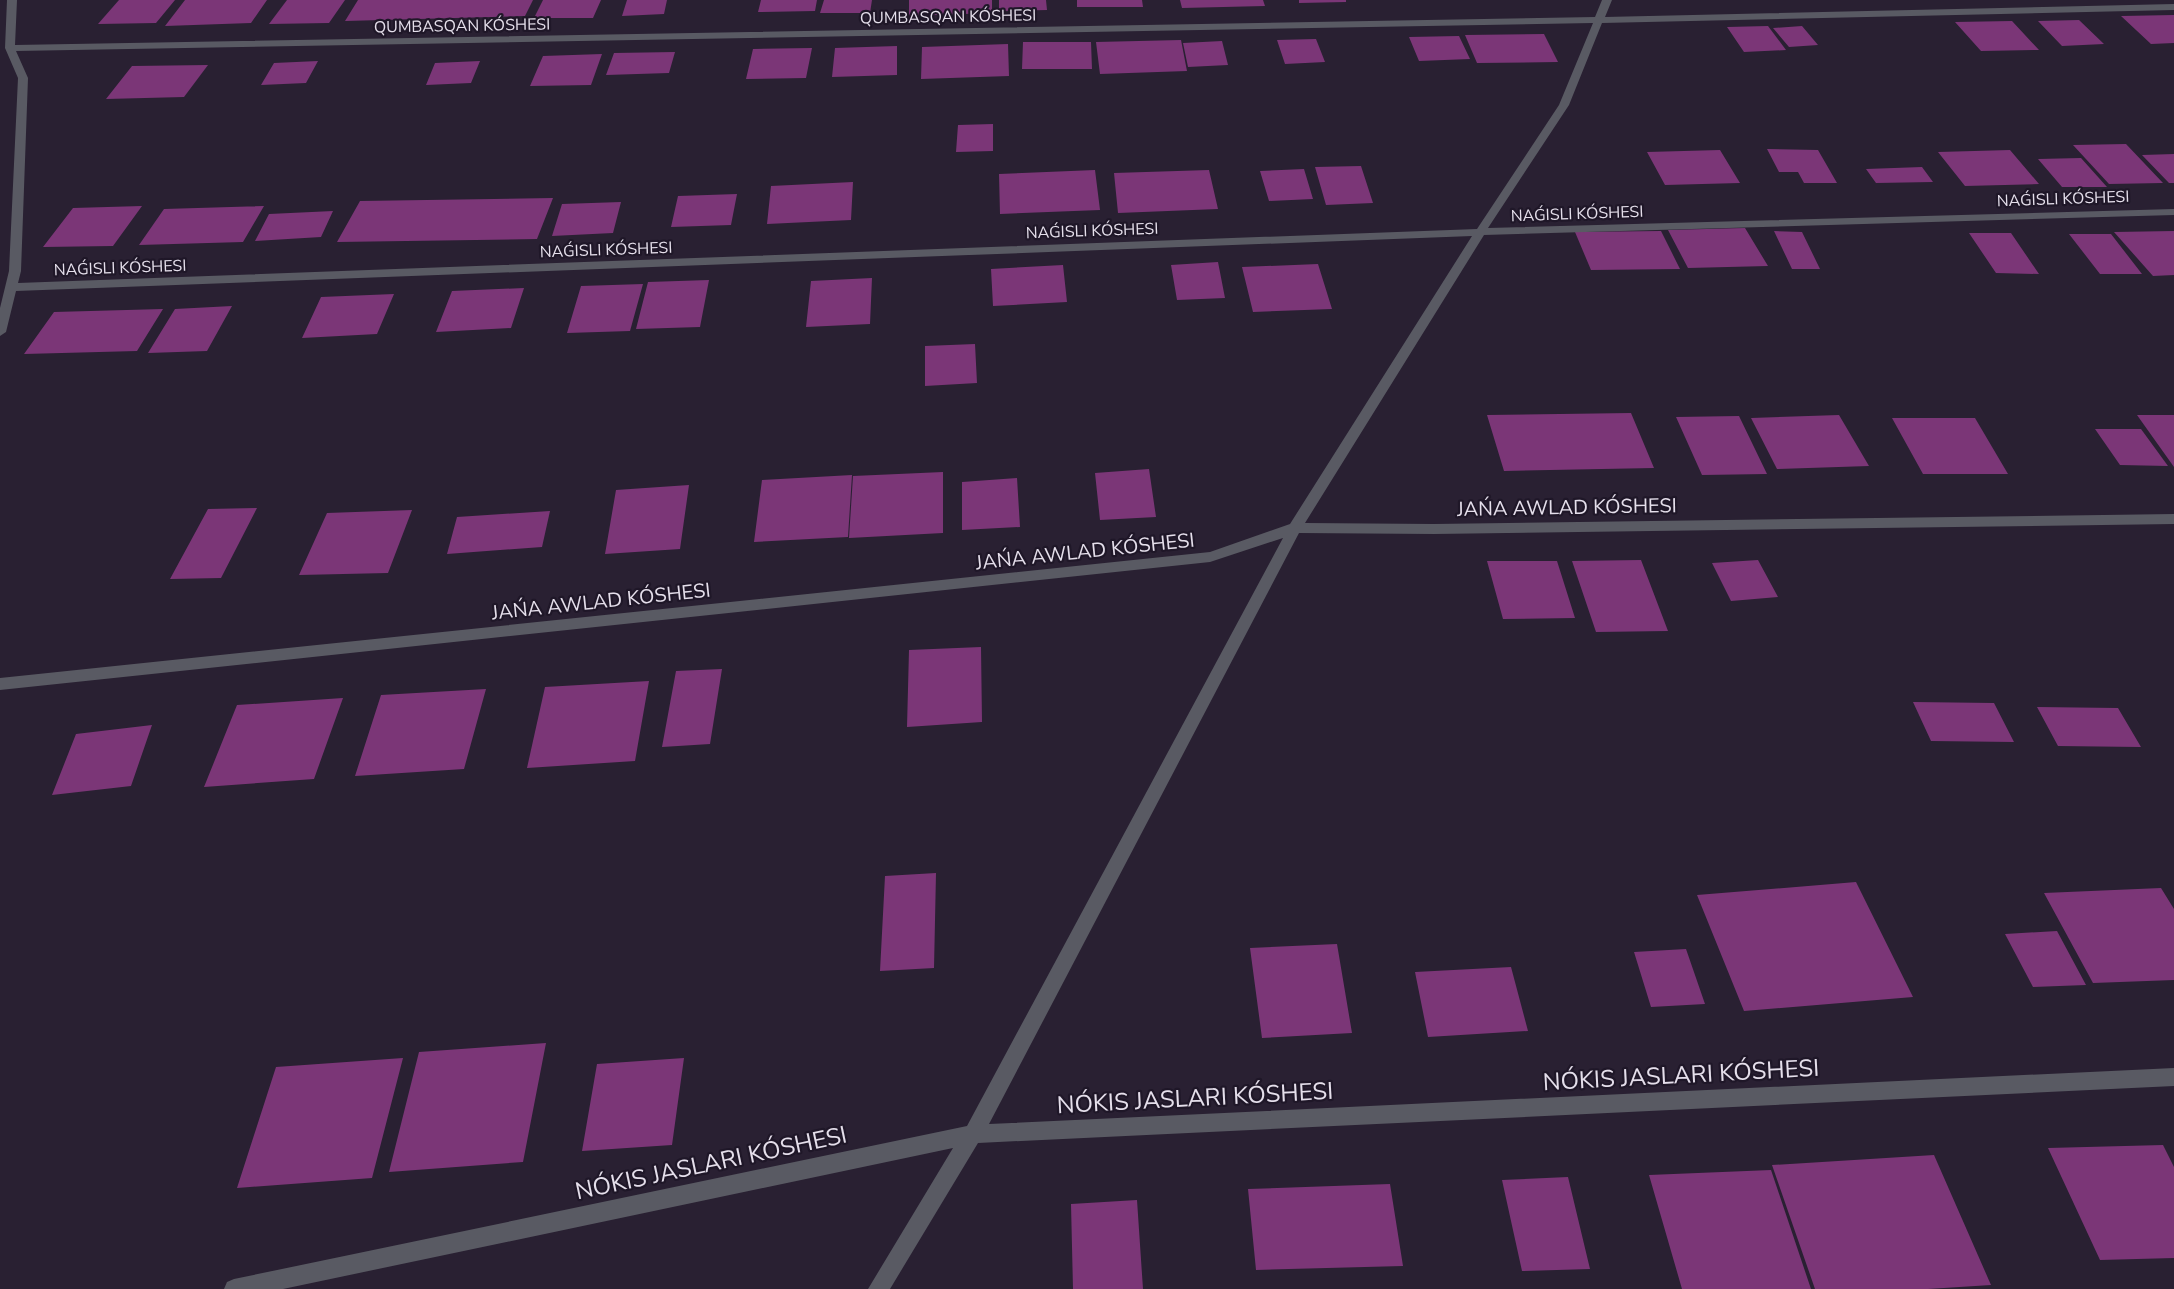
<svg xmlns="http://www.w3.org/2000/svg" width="2174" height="1289" viewBox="0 0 2174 1289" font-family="'Nunito Sans',sans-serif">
<rect width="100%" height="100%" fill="#292032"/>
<path fill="#7b3677" d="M119,0H175L156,23L98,24Z
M185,0H267L251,23L165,26Z
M287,0H345L329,23L269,24Z
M358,0H533L525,16L345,21Z
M543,0H601L593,18H534Z
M627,0H667L664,14L622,16Z
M761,0H817L815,11L758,12Z
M824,0H872L870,13H820Z
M909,0H992V13L909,16Z
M999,0H1046L1047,10L999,11Z
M1077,0H1142L1143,7H1077Z
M1180,0H1263L1265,6L1182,8Z
M1299,0H1346V2L1299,3Z
M2174,15V43L2151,44L2121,16Z
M2079,20L2104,44L2062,46L2038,21Z
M2012,21L2039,50L1981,51L1955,22Z
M1768,26L1786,50L1744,52L1727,27Z
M1802,26L1818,45L1789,47L1773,28Z
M1544,34L1558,62L1477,63L1465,35Z
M1459,36L1470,59L1419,61L1409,37Z
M1316,39L1325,62L1285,64L1277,40Z
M1181,40L1187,71L1100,74L1096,42Z
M1222,41L1228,65L1188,67L1183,43Z
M1023,42H1091L1092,69H1022Z
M1008,44L1009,76L921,79L922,47Z
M897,46V75L832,77L835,48Z
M812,48L806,78L746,79L753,49Z
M675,52L669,73L606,75L614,53Z
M602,54L591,85L530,86L543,56Z
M318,61L306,83L261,85L274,63Z
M480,61L471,83L426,85L435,63Z
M208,65L184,97L106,99L132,66Z
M993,124V151L956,152L958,125Z
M2126,144L2163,183L2109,184L2073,145Z
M1767,149L1818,150L1837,183H1804L1798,172H1779Z
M1720,150L1740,183L1665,185L1647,152Z
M2010,150L2039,184L1965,186L1938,152Z
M2174,154V183H2169L2142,155Z
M2081,158L2107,187H2062L2038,159Z
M1361,166L1373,203L1326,205L1315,167Z
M1922,167L1933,182L1876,183L1866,169Z
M1304,169L1313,199L1269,201L1260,171Z
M1095,170L1100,210L1000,214L999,174Z
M1209,170L1218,209L1118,213L1114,173Z
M853,182L851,220L767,224L771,186Z
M737,194L731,225L671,227L678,196Z
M553,198L537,239L337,242L360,201Z
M621,202L613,233L552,236L562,204Z
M142,206L113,246L43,247L73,208Z
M264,206L243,242L139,245L164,209Z
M333,211L321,237L255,241L269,214Z
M1745,228L1768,266L1688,268L1668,230Z
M1661,231L1680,269L1591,270L1575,232Z
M1774,231L1802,232L1820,269H1792Z
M2174,231V275L2153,276L2114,232Z
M1969,233H2011L2039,274L1996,273Z
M2069,234H2111L2142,274H2100Z
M1218,262L1225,298L1177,300L1171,265Z
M1318,264L1332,309L1253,312L1242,267Z
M1063,265L1067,302L993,306L991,269Z
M872,278L870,324L806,327L811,281Z
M709,280L700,327L636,329L648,282Z
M643,284L630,331L567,333L581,286Z
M524,288L511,328L436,332L452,291Z
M394,294L377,334L302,338L321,297Z
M232,306L207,351L148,353L175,309Z
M163,309L137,351L24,354L54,312Z
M975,344L977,383L925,386V346Z
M1631,413L1654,468L1504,471L1487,415Z
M1839,415L1869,466L1777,469L1751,418Z
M2137,415H2174V467Z
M1739,416L1767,474L1702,475L1676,417Z
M1892,418H1975L2008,474H1923Z
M2095,429H2141L2168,466L2120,465Z
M1149,469L1156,517L1100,520L1095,473Z
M943,472V533L849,538L853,476Z
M852,475L848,537L754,542L762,480Z
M1017,478L1020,527L962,530V482Z
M689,485L680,549L605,554L616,490Z
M257,508L221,578L170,579L208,509Z
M412,510L388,573L299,575L327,513Z
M550,511L542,547L447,554L457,517Z
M1641,560L1668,631L1596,632L1572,561Z
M1758,560L1778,597L1731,601L1712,563Z
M1487,561H1557L1575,618L1503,619Z
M981,647L982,722L907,727L909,650Z
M722,669L710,744L662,747L676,671Z
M649,681L635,761L527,768L545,687Z
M486,689L464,769L355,776L381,695Z
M343,698L314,779L204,787L237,705Z
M1913,702L1994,703L2014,742L1931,741Z
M2037,707L2118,708L2141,747L2058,746Z
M152,725L131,786L52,795L76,734Z
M936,873L934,968L880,971L885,876Z
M1856,882L1913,997L1744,1011L1697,895Z
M2161,888L2174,909V980L2093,983L2044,893Z
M2057,931L2086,985L2033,987L2005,934Z
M1337,944L1352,1033L1262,1038L1250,948Z
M1686,949L1705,1004L1651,1007L1634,952Z
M1511,967L1528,1031L1428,1037L1415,972Z
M546,1043L523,1162L389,1172L419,1052Z
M403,1058L372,1178L237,1188L276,1067Z
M684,1058L672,1145L582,1151L597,1064Z
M2163,1145L2174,1167V1258L2100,1260L2048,1148Z
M1934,1155L1991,1285L1928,1289H1815L1772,1165Z
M1771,1170L1811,1289H1682L1649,1175Z
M1568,1177L1590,1269L1522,1271L1502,1180Z
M1390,1184L1403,1266L1256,1270L1248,1189Z
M1137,1200L1143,1289H1073L1071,1204Z"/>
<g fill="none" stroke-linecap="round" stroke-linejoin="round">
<path fill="#595a63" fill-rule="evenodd" d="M7,0H17L15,45L1595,17L1602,0H1612L1605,17L2174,4V10L1602,23L1569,105L1488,228L2174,209V215L1484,235L1305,523L1434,524L2174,514V524L1434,534L1299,533L989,1124L2174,1068V1086L978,1143L890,1289H868L953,1148L283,1289H224L227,1282L234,1279L967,1126L1283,538L1210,562L0,690V678L1210,552L1290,524L1472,236L16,291L6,332L0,336V308L9,271L18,78L5,48ZM1593,23L1559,105L1477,229L18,283L21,271L28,78L16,51Z"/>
</g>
<g text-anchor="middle" stroke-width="4.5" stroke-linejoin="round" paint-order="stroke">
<g font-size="16" fill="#e5dfeb" stroke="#1f1728">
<text transform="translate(948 16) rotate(-1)" y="6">QUMBASQAN KÓSHESI</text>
<text transform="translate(462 25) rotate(-1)" y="6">QUMBASQAN KÓSHESI</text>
<text transform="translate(2063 198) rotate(-2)" y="6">NAǴISLI KÓSHESI</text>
<text transform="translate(1577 213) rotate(-2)" y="6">NAǴISLI KÓSHESI</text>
<text transform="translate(1092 230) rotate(-2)" y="6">NAǴISLI KÓSHESI</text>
<text transform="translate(606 249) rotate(-2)" y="6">NAǴISLI KÓSHESI</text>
<text transform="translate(120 267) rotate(-2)" y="6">NAǴISLI KÓSHESI</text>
</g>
<g font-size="20" fill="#e5dfeb" stroke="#1f1728">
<text transform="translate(1567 507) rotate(-1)" y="7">JAŃA AWLAD KÓSHESI</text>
<text transform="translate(1085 551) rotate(-6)" y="7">JAŃA AWLAD KÓSHESI</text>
<text transform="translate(601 601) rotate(-6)" y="7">JAŃA AWLAD KÓSHESI</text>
</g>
<g font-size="24" fill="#e5dfeb" stroke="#1f1728">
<text transform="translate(1681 1075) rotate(-3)" y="8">NÓKIS JASLARI KÓSHESI</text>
<text transform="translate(1195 1098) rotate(-3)" y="8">NÓKIS JASLARI KÓSHESI</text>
<text transform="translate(711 1163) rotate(-12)" y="8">NÓKIS JASLARI KÓSHESI</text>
</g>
</g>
</svg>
